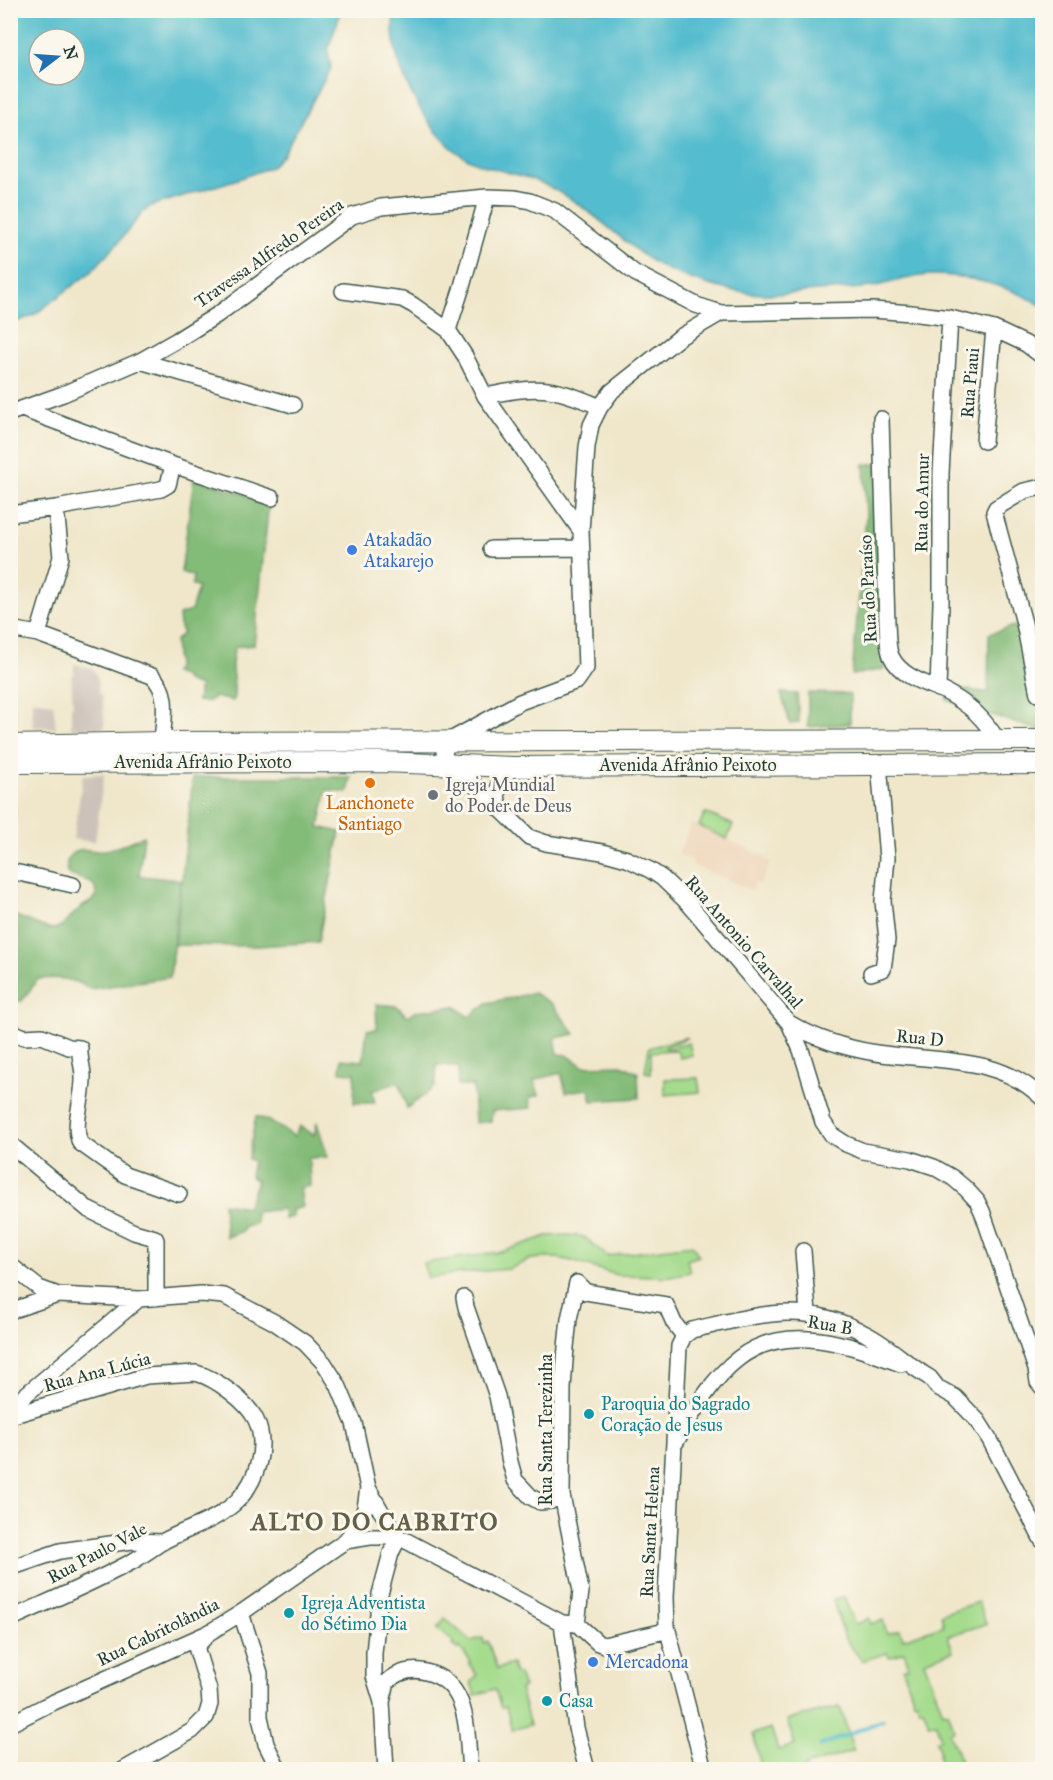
<svg xmlns="http://www.w3.org/2000/svg" width="1053" height="1780" viewBox="0 0 1053 1780" font-family="'IM FELL Great Primer',serif">
<rect width="100%" height="100%" fill="#fbf7ec"/>
<filter id="ink" filterUnits="userSpaceOnUse"><feTurbulence type="fractalNoise" baseFrequency=".0167" numOctaves="2"/><feDisplacementMap in="SourceGraphic" scale="12" xChannelSelector="R" yChannelSelector="G"/><feConvolveMatrix kernelMatrix="1 2 1 2 8 2 1 2 1" color-interpolation-filters="sRGB"/></filter>
<filter id="wash" filterUnits="userSpaceOnUse"><feTurbulence type="fractalNoise" baseFrequency=".008" numOctaves="4" result="noise"/><feDisplacementMap in="SourceGraphic" scale="24" xChannelSelector="R" yChannelSelector="G"/><feGaussianBlur stdDeviation="1.35" result="paint"/><feColorMatrix in="noise" values="0 0 0 0 0 0 0 0 0 0 0 0 0 0 0 0 0 1.4 0 .05"/><feComposite in="paint" operator="in"/></filter>
<g filter="url(#wash)">
<rect width="100%" height="100%" fill="#f0e7cb"/>
<path fill="#efd6bb" d="M692,823L766,857L765,860L771,862L760,885L756,882L752,891L693,865V861L678,854Z"/>
<path fill="#cdc2b9" d="M74,664L93,669L97,676L99,694L102,695L105,728H71V706H73L71,675H74Z
M32,700L53,703L56,728L33,727Z
M104,774L95,842L73,839L83,775Z"/>
<path fill="#a4db8c" stroke="#628c60" stroke-width="1.5" d="M705,813L733,825L727,839L699,826Z
M686,1037L687,1038L665,1047L667,1049L689,1043L692,1055L680,1058L678,1052L672,1050L651,1052V1073L645,1072L649,1048Z
M698,1078L700,1092L665,1095V1079Z
M569,1235L584,1237L607,1256L692,1245L699,1256L687,1260L690,1272L661,1278L660,1276L617,1275L572,1261L558,1258H543L531,1259L509,1269L462,1273L428,1278L423,1263L501,1252L547,1236Z
M844,1597L855,1625L869,1618L871,1624L883,1620L887,1634L900,1630L903,1639L944,1625L941,1614L978,1602L986,1624L948,1636L953,1651L924,1661L943,1712L948,1711L954,1730L949,1733L964,1769H942L938,1754L940,1753L936,1741L941,1739L936,1723L929,1724L923,1708L919,1709L917,1700L914,1701L903,1669L909,1666L904,1652L889,1657L887,1653L862,1661L845,1639L833,1600Z
M445,1618L470,1641L483,1638L484,1643L488,1641L497,1669L512,1664L515,1674H519L524,1688L520,1689L530,1725L512,1730L506,1707L501,1708L495,1689L475,1695L471,1683L477,1675L469,1664L471,1662L460,1648L457,1649L452,1645L454,1642L437,1629Z
M840,1707L854,1751L805,1766L806,1769H762L753,1734L771,1728L778,1750L795,1745L787,1720Z"/>
<path fill="#83bb78" stroke="#517c56" stroke-width="1.5" d="M864,464H877L884,669L852,675L866,517Z
M194,478L269,502L254,645L235,647C233,653 232,660 232,667C232,678 237,689 233,701L215,697L206,702L197,701L200,686L186,681L185,677L174,673L177,665L175,641L183,633L180,628L179,615L191,611L198,588L192,585L193,576L181,572Z
M1021,624L1041,693L1040,731L946,700L953,689L988,692L989,634Z
M781,693L797,694L799,722L790,724Z
M808,693L850,694V724L808,727Z
M193,777H351L348,793L327,790L319,827L340,832L318,942L257,946L175,945Z
M144,836L139,876L180,880L170,977L90,989C72,978 58,977 38,979L22,1001H11V914L49,929C63,930 70,916 80,908C86,904 91,903 96,897C96,874 80,883 67,873C66,865 67,856 74,852C83,847 90,851 98,851C114,850 129,842 144,836Z
M534,993L552,1004L575,1034L555,1038L558,1054L567,1055L583,1066L622,1065L638,1073L639,1098L592,1101L589,1089L566,1092L561,1073L534,1080L539,1095L529,1098L531,1108L492,1111L491,1121L475,1123L473,1086H458L459,1066L437,1065L435,1087L407,1108L399,1082L372,1091L375,1103H354L355,1073L340,1072L341,1059L363,1061L367,1030L377,1029L376,1004L397,1006L407,1016L415,1011L455,1006L469,1017L487,1003Z
M256,1116L269,1121L294,1136L300,1126L314,1135L317,1123L328,1157L309,1158L310,1186L300,1188L303,1207L292,1210L293,1217L284,1219L283,1209L255,1212L256,1223L243,1228V1231L226,1237L223,1203L247,1207L257,1181L250,1176L253,1161L248,1159Z"/>
<path fill="#52bcce" stroke="#387c81" stroke-width="1.5" fill-rule="evenodd" d="M11,10H341V11L328,50L331,68L283,154L271,167L235,180L151,206L142,213L118,243L91,272L34,315L11,324ZM39,39H75V75H39Z
M395,11H1042V306C1013,287 965,274 930,275C912,276 894,282 876,286C862,289 846,289 831,290C801,292 770,297 741,292C714,288 669,274 647,258C621,240 599,217 572,200C559,192 546,184 531,179C509,172 483,168 463,156C426,134 383,54 395,11Z"/>
<g fill="none" stroke-linecap="round" stroke-linejoin="round">
<path stroke="#52bcce" stroke-width="4" d="M820,1746L883,1720"/>
</g>
</g>
<g filter="url(#ink)">
<g fill="none" stroke-linecap="round" stroke-linejoin="round">
<defs>
<path id="minor" d="M343,291L402,299L413,305L448,330L465,356L485,396L581,531
M448,330L461,290L487,197
M1042,356L1026,344L994,329L950,318L911,313L873,310L721,313L680,337L612,391L600,407L591,425L587,447L581,531L586,668L577,681L520,702L447,742L444,754L448,764L481,790L529,837L546,843L602,852L627,859L650,870L662,878L688,903L789,1023L801,1050L823,1122L832,1135L846,1144L863,1151L910,1159L934,1167L953,1178L966,1189L977,1201L982,1211L1036,1369L1038,1382L1042,1387
M140,361L293,405
M485,396C537,386 551,385 600,407
M22,409L173,465L272,498
M10,413L63,394L140,361L177,340L217,315L352,216L381,207L487,197L515,198L530,201L555,211L635,273L696,305L721,313
M881,419L887,624C888,634 887,647 891,656C899,674 920,682 937,688C947,692 960,700 969,707C981,716 989,727 997,739
M984,441L994,329
M10,514L56,508L161,489L168,485L173,465
M491,549L581,548
M10,629L38,634L152,676C171,693 163,720 162,742
M38,634L61,557L56,508
M938,689L941,604V473L950,318
M1038,694L1024,623L994,512L996,508L1024,491L1042,487
M499,806C494,788 500,779 513,767
M10,871L73,885
M871,973L883,969L887,940L883,901L887,858L879,764
M789,1023C816,1039 845,1048 876,1053C933,1062 998,1054 1042,1098
M10,1034H17L24,1037L42,1036L69,1047L80,1048C79,1058 83,1067 83,1076C84,1098 72,1123 80,1143L125,1175L179,1194
M10,1144L89,1210L134,1232L155,1238L156,1240V1298
M803,1251L808,1313
M10,1265L39,1288L58,1295L139,1299
M464,1298L466,1307L497,1396L510,1462L515,1480L531,1497L540,1502L551,1501L562,1495
M10,1311L58,1295
M10,1408L139,1299L201,1294L224,1296L274,1322L305,1343L324,1363L338,1385L354,1423L368,1488L365,1508L361,1518L351,1534L345,1541L241,1613L210,1632L45,1706L10,1724
M10,1416L146,1376L196,1373C215,1378 247,1401 256,1420C268,1446 257,1480 238,1500C216,1522 187,1528 162,1542C153,1548 144,1554 135,1560C95,1582 52,1600 10,1619
M676,1442C692,1414 712,1378 739,1358C787,1321 851,1345 901,1364
M368,1488L381,1511L399,1537L391,1553L380,1594L374,1653V1676L382,1702L386,1770
M345,1541L370,1537H399L562,1623L577,1624
M10,1568L60,1551L132,1541L163,1542
M241,1613L260,1673V1717L266,1744L279,1770
M562,1623L576,1728L587,1770
M577,1624L581,1591L562,1495L563,1388L566,1347L569,1319L577,1283L586,1292L666,1305L674,1323L684,1336
M577,1624L598,1643L604,1645L661,1632L667,1627
M382,1702L387,1682C398,1672 412,1668 426,1672C471,1683 466,1733 470,1770
M123,1770L192,1731L206,1717L210,1704L209,1690L196,1647L208,1634
M704,1770L667,1627L666,1597L679,1346L684,1336L692,1330C758,1315 803,1299 866,1334C889,1346 908,1365 930,1378L937,1387L955,1397L978,1421L990,1440L1042,1540"/>
<path id="major" d="M10,745L162,742L1042,740
M10,763L381,762L513,767L1042,764"/>
</defs>
<use href="#minor" stroke="#3e564b" stroke-width="18"/>
<use href="#major" stroke="#3e564b" stroke-width="22"/>
<use href="#minor" stroke="#fff" stroke-width="15"/>
<use href="#major" stroke="#fff" stroke-width="20"/>
</g>
</g>
<g fill="#3f7fe0" stroke="#fbf7ec" stroke-width="2">
<circle cx="352" cy="550" r="6"/>
<circle cx="593" cy="1662" r="6"/>
</g>
<circle fill="#e8710a" stroke="#fbf7ec" stroke-width="2" cx="370" cy="783" r="6"/>
<circle fill="#6b7280" stroke="#fbf7ec" stroke-width="2" cx="433" cy="795" r="6"/>
<g fill="#0f9aa8" stroke="#fbf7ec" stroke-width="2">
<circle cx="589" cy="1414" r="6"/>
<circle cx="289" cy="1613" r="6"/>
<circle cx="547" cy="1701" r="6"/>
</g>
<g text-anchor="middle" stroke-width="6" stroke-linejoin="round" paint-order="stroke">
<g font-size="18" fill="#1f3d34" stroke="#fbf7ec">
<text transform="translate(269 253) rotate(-35)" y="6">Travessa Alfredo Pereira</text>
<text transform="translate(970 383) rotate(-85)" y="6">Rua Piaui</text>
<text transform="translate(922 503) rotate(-89)" y="6">Rua do Amur</text>
<text transform="translate(868 589) rotate(-93)" y="6">Rua do Paraíso</text>
<text x="203" y="768">Avenida Afrânio Peixoto</text>
<text x="688" y="771">Avenida Afrânio Peixoto</text>
<text transform="translate(744 942) rotate(49)" y="6">Rua Antonio Carvalhal</text>
<text transform="translate(920 1038) rotate(6)" y="6">Rua D</text>
<text transform="translate(830 1325) rotate(10)" y="6">Rua B</text>
<text transform="translate(97 1372) rotate(-15)" y="6">Rua Ana Lúcia</text>
<text transform="translate(546 1430) rotate(-90)" y="6">Rua Santa Terezinha</text>
<text transform="translate(650 1532) rotate(-87)" y="6">Rua Santa Helena</text>
<text transform="translate(97 1553) rotate(-28)" y="6">Rua Paulo Vale</text>
<text transform="translate(158 1632) rotate(-26)" y="6">Rua Cabritolândia</text>
</g>
<g font-size="18" fill="#366cbe" stroke="#fbf7ec" text-anchor="start">
<text x="364" y="546">Atakadão<tspan x="364" dy="21">Atakarejo</tspan></text>
<text x="605" y="1668">Mercadona</text>
</g>
<g font-size="18" fill="#5b616d" stroke="#fbf7ec" text-anchor="start">
<text x="445" y="791">Igreja Mundial<tspan x="445" dy="21">do Poder de Deus</tspan></text>
</g>
<g font-size="18" fill="#c56008" stroke="#fbf7ec">
<text x="370" y="809">Lanchonete<tspan x="370" dy="21">Santiago</tspan></text>
</g>
<g font-size="18" fill="#0d838f" stroke="#fbf7ec" text-anchor="start">
<text x="601" y="1410">Paroquia do Sagrado<tspan x="601" dy="21">Coração de Jesus</tspan></text>
<text x="301" y="1609">Igreja Adventista<tspan x="301" dy="21">do Sétimo Dia</tspan></text>
<text x="559" y="1707">Casa</text>
</g>
<g font-size="24" font-weight="bold" letter-spacing="1.5" fill="#626048" stroke="#fbf7ec">
<text x="375" y="1530">ALTO DO CABRITO</text>
</g>
</g>
<rect width="1053" height="1780" fill="none" stroke="#fbf7ec" stroke-width="36"/>
<g transform="translate(57 57) rotate(73)"><circle r="28" fill="#fbf7ec" stroke="#a3ada2" stroke-width="1.5"/>
<path d="M0-4.5L10 22L0 15L-10 22Z" fill="#1f6fb2"/>
<text y="-9" font-size="16" font-weight="bold" text-anchor="middle" fill="#1f3d34">N</text>
</g>
</svg>
